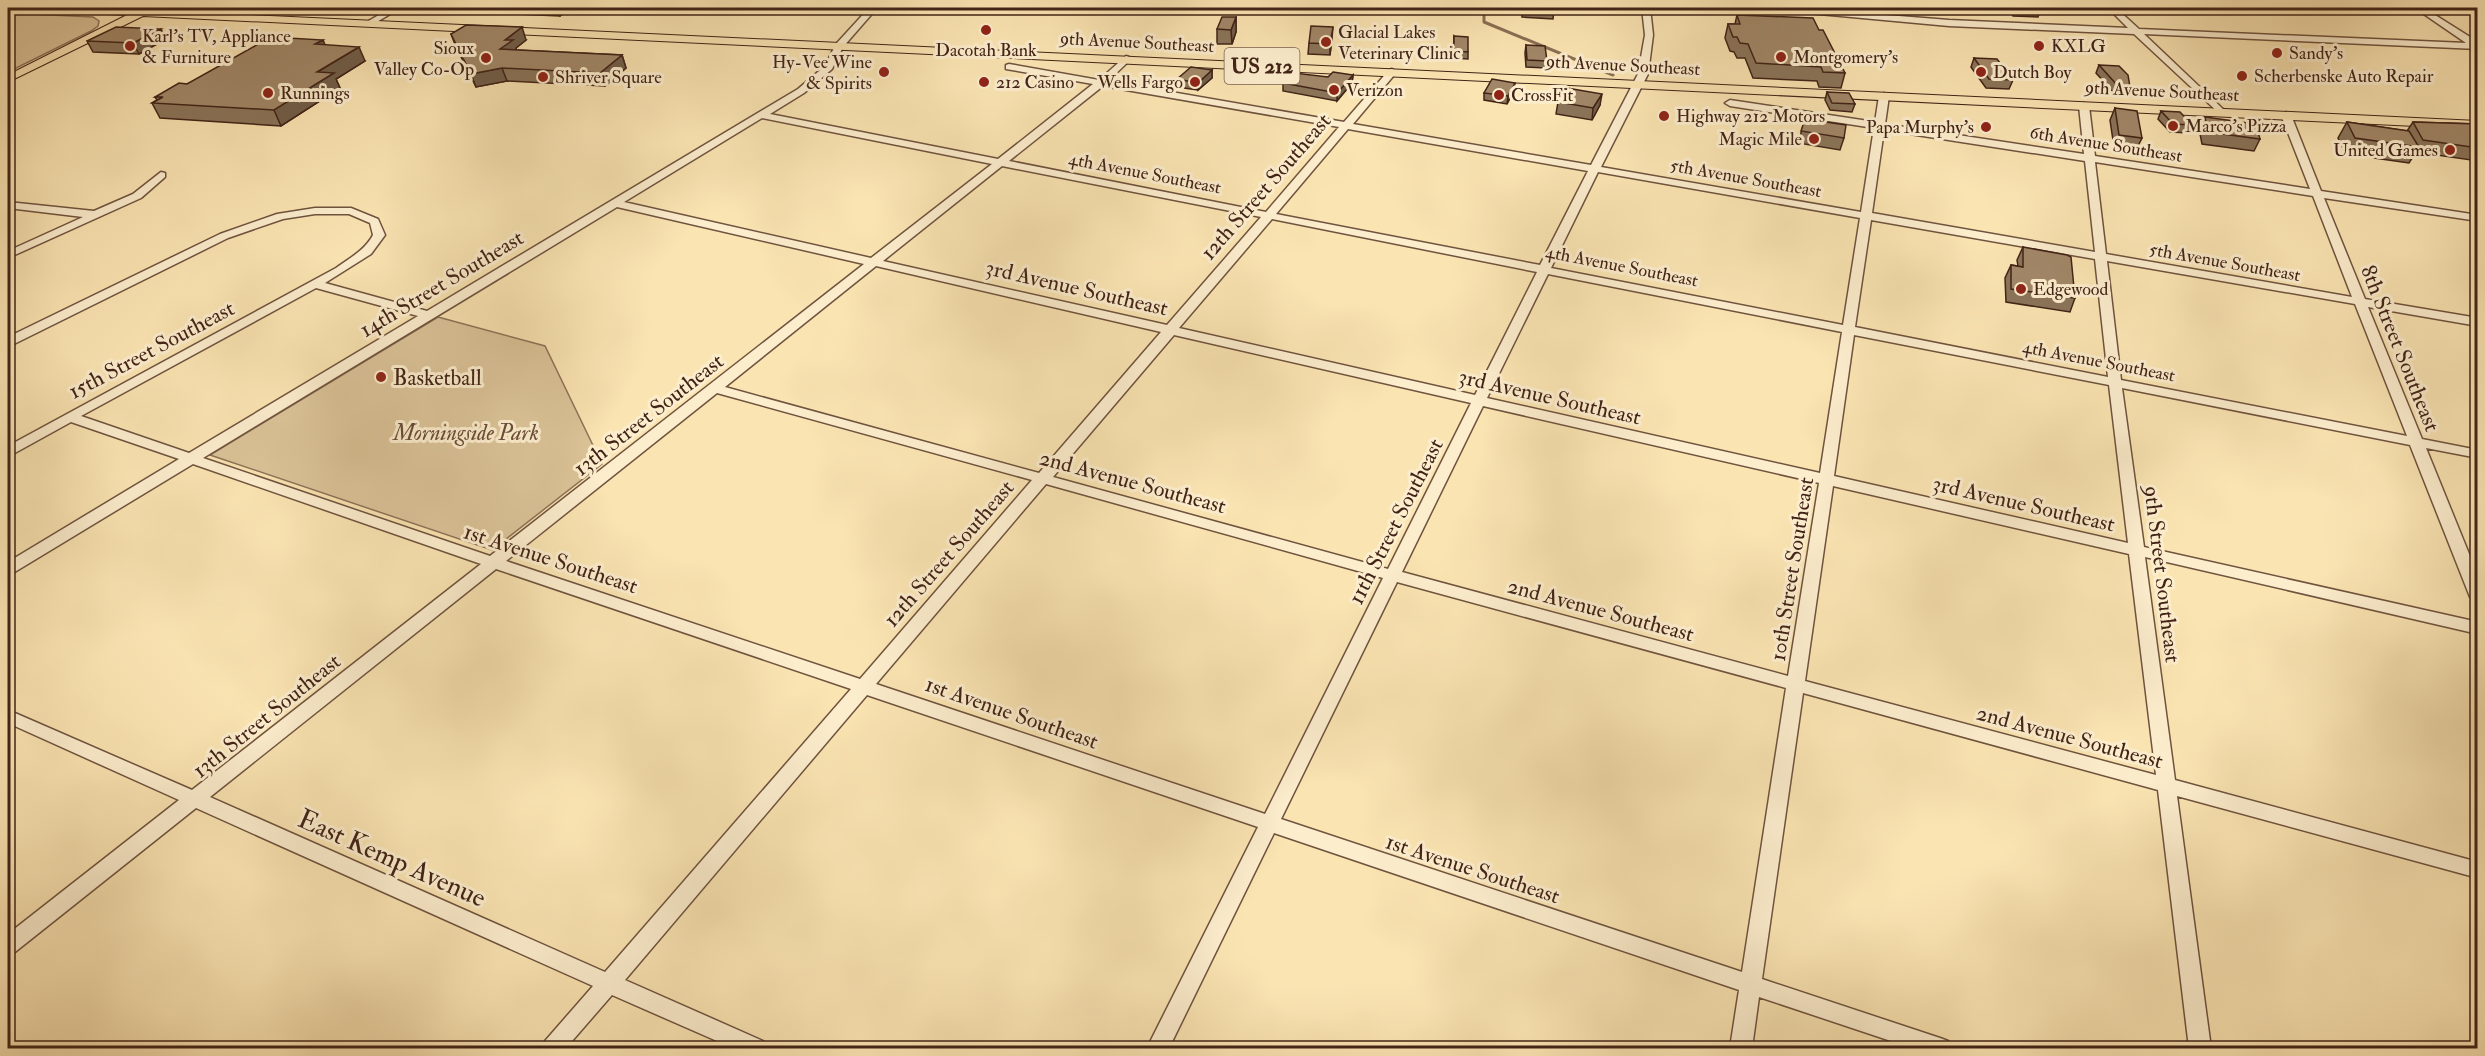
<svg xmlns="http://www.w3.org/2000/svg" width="2485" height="1056" viewBox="0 0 2485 1056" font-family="'IM FELL Double Pica',serif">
<rect width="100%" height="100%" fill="#fae4b2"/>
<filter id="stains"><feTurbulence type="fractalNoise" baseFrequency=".00333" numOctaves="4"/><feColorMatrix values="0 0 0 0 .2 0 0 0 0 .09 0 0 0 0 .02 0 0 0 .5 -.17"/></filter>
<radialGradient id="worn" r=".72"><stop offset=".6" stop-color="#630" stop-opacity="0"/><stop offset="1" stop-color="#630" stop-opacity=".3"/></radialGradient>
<path fill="#dbc398" stroke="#8e7358" stroke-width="1.5" d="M8,13L93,17L99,21L98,26L91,31L8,72Z
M438,317L545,346L602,464L492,550L210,455Z"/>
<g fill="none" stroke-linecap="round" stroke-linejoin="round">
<path stroke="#8a6f54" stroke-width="3" d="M1484,8V22L1613,75"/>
<defs>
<path id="minor" d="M146,8H156L146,14H140V10Z
M391,8H400L372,25L365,23Z
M869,8H877L843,47L832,69L804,93L770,114L998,159L1093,84L1006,69V65L1009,64L1099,80L1126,56L1129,57V61L1108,81L1344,122L1389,70L1392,69L1397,72L1395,74L1353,124L1591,165L1638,74L1645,35L1642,8H1650L1653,35L1648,74L1601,167L1861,212L1874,128L1730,106L1725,103L1730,100L1875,122L1879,96L1884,93L1889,96L1885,124L2084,154L2079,106L2084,103L2089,106L2095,156L2310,189L2281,115L2286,112L2291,115L2321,191L2478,215V221L2324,198L2365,299L2478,318V326L2368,307L2422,439L2478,450V458L2426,448L2478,576V602L2470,597L2410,445L2122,388L2144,547L2478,622V634L2145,557L2175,780L2478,862V878L2177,796L2211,1048H2189L2158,790L1803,693L1762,979L1940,1038L1948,1041L1951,1048H1912L1759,997L1752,1048H1730L1739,990L1274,833L1169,1048H1147L1258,827L867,695L625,980L763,1041L766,1048H733L612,995L566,1048H542L545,1041L593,986L196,808L15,952L8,955V934L179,800L8,723V710L192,790L481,564L193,464L13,573L8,574V562L179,459L71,422L13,454L8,455V446L336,268C350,258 365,250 373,235L370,223L349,214H315L283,219L228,238L12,345L8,346V337L220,234L277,214L315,208H351L378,219L385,235L371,254L325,283L427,311L798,89L825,66L836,44ZM1103,86L1339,127L1266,212L1009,161ZM762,118L992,164L871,258L624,202ZM1348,129L1588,171L1540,265L1276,214ZM1884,130L2085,161L2095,252L1872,213ZM2095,162L2313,196L2352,297L2106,254ZM1002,166L1261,217L1167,325L883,261ZM1598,172L1860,218L1843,325L1551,268ZM617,207L864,264L490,556L203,458ZM1272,219L1537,272L1475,395L1179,328ZM1871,220L2095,259L2108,377L1855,327ZM2107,261L2355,304L2407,436L2121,380ZM876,266L1161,332L1039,473L725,387ZM1548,274L1842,332L1820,473L1487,398ZM316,288L418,316L189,453L81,416ZM1174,335L1471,403L1388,569L1053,477ZM1854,335L2109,385L2128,543L1834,476ZM717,393L1032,480L860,679L506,561ZM1483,406L1819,483L1788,676L1402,572ZM1046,484L1383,578L1265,814L876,684ZM1833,486L2129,554L2156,775L1805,681ZM496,569L851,689L605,972L210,797ZM1397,582L1786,688L1742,972L1281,819Z
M1771,8H1798L1949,20L2128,28L2108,8H2116L2139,29L2466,43L2415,8H2424L2478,42V49L2144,34L2224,110L2226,112L2221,115L2134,34L1949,26L1775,10Z
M161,172L165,173V177L141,198L8,258V251L83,217L8,208V202L94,211L133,194Z"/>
<path id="major" d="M42,8H104L2478,121V129L143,16L8,82V75L127,15L47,11Z"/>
</defs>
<use href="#minor" stroke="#6f533e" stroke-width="3"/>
<use href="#major" stroke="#412317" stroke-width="2"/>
<use href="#minor" fill="#fcedcd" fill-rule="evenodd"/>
<use href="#major" fill="#fae4b2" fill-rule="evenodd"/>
</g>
<path fill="#8a7459" stroke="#412317" stroke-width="1.5" d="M514,8H571L560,16L516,14Z
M1521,8H1554L1553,19L1522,17Z
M2006,8H2041L2038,17L2013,16Z
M1737,15L1845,73L1841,88L1819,87L1817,81L1753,78L1745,58H1737L1734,52L1730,51L1725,38L1728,24H1735Z
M1236,17V32L1232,44H1217V29Z
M451,34L526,40L516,48V50L622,55L626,68L605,86L507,81L476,87L456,47Z
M1454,36L1468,52V59L1453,58Z
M1332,38L1330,55L1308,54L1309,43Z
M166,39L139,54L93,52L87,41Z
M325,45L365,61L336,79L340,88L281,126L160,118L152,103L157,100L155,97L187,84Z
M1526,45L1547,61L1546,68L1526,67L1525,53Z
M1974,58L2013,80L2009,89L1986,88L1971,67Z
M2099,65L2130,87L2127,95L2115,94L2096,73Z
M1212,70V78L1198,90L1177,87V79Z
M1353,75L1352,83L1337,101L1283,91V83L1328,77Z
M1514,90L1507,104L1484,100V93Z
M1827,92L1855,104L1852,112L1830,110L1825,100Z
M1558,102L1600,105L1592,120L1556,114Z
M2115,108L2142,138L2136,150L2114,147L2110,120Z
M2161,111L2192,125L2189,133L2170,132L2158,119Z
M2205,117L2260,139L2254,151L2202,144L2199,129Z
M1805,119L1844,138L1840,150L1798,143Z
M2347,122L2407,131L2413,122L2478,124V161L2416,152L2409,163L2346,154L2338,138Z
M2023,247L2075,298L2070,312L2006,302L2005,278L2011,265L2018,266L2017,260Z"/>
<path fill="#715e49" stroke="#412317" stroke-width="1.5" d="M557,8H571L560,16Z
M1236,17V32L1232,44L1231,30Z
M522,27L526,40L516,48L517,53L500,49L505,40Z
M1333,27L1332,38L1330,55V44Z
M161,29L166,39L139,54L133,43Z
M323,40L329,54L315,44Z
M359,47L365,61L336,79L340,88L281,126L274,110L317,72Z
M622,55L626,68L605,86L600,73Z
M502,68L507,81L476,87L471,74Z
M1212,70V78L1198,90V83Z
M1353,75L1352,83L1337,101V93Z
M1515,83L1514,90L1507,104L1508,96Z
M1602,94L1600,105L1592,120L1593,108Z"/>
<path fill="#a18768" stroke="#412317" stroke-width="1.5" d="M1737,15L1813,18L1819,30H1823L1845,73L1823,72L1821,67L1756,63L1748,44L1740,43L1737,37H1733L1728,24H1740Z
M1222,17H1236L1231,30L1217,29Z
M466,25L522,27L505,40H513L500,49L622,55L600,73L502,68L471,74L451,34Z
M1311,26L1333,27L1330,44L1309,43Z
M116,27L161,29L133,43L87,41Z
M1454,36L1468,37V52L1454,51Z
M271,37L323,40L315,44L359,47L317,72L334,73L274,110L152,103L163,97H155L179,83L187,84Z
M1526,45L1545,46L1547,61L1527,60Z
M1974,58L1997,59L2013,80L1989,79Z
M2099,65L2119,66L2128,75L2130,87L2118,86Z
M1191,67L1212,70L1198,83L1177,79Z
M1333,72L1353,75L1337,93L1283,83L1294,73L1328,77Z
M1492,79L1515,83L1508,96L1484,93Z
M1567,88L1602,94L1593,108L1558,102Z
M1827,92L1849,93L1855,104L1832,103Z
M2115,108L2137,111L2142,138L2119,135Z
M2161,111L2180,112L2192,125L2173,124Z
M2205,117L2256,124L2260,139L2208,132Z
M1805,119L1846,125L1844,138L1801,131Z
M2347,122L2409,131L2419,147L2355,138Z
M2413,122L2478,124V148L2423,140Z
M2023,247L2067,255L2071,257L2075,298L2011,289V265L2023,267Z"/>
<g fill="#8f2418" stroke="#fcedcd" stroke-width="2">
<circle cx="986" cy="30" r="6"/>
<circle cx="1326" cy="42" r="6"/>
<circle cx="130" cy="46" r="6"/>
<circle cx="2039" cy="46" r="6"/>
<circle cx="2277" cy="53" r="6"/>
<circle cx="1781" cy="57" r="6"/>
<circle cx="486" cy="58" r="6"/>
<circle cx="884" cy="72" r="6"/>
<circle cx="1981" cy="72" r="6"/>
<circle cx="2242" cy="76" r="6"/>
<circle cx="543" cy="77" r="6"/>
<circle cx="984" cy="82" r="6"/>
<circle cx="1195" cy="82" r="6"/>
<circle cx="1334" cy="90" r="6"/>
<circle cx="268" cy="93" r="6"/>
<circle cx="1499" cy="95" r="6"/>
<circle cx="1664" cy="116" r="6"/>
<circle cx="2173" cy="126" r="6"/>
<circle cx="1986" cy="127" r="6"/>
<circle cx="1814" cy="139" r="6"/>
<circle cx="2450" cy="150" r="6"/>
<circle cx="2021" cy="289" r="6"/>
<circle cx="381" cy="377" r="6"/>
</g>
<g text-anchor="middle" stroke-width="6" stroke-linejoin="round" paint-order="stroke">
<g font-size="18" fill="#412317" stroke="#fcedcd" text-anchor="start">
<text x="1338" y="38">Glacial Lakes<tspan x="1338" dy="21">Veterinary Clinic</tspan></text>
<text x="142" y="42">Karl's TV, Appliance<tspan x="142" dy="21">&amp; Furniture</tspan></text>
<text x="2051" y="52">KXLG</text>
<text x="474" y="54" text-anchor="end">Sioux<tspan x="474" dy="21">Valley Co-Op</tspan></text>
<text x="986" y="56" text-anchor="middle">Dacotah Bank</text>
<text x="2289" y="59">Sandy's</text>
<text x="1793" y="63">Montgomery's</text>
<text x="872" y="68" text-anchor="end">Hy-Vee Wine<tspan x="872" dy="21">&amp; Spirits</tspan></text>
<text x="1993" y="78">Dutch Boy</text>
<text x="2254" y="82">Scherbenske Auto Repair</text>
<text x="555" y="83">Shriver Square</text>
<text x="996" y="88">212 Casino</text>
<text x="1183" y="88" text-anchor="end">Wells Fargo</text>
<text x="1346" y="96">Verizon</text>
<text x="280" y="99">Runnings</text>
<text x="1511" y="101">CrossFit</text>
<text x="1676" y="122">Highway 212 Motors</text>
<text x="2185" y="132">Marco's Pizza</text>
<text x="1974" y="133" text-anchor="end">Papa Murphy's</text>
<text x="1802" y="145" text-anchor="end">Magic Mile</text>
<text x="2438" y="156" text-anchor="end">United Games</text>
<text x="2033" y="295">Edgewood</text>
</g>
<g font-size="18" fill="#412317" stroke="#fcedcd">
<text transform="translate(1137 42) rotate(3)" y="6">9th Avenue Southeast</text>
<text transform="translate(1623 65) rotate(3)" y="6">9th Avenue Southeast</text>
<text transform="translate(2162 91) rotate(3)" y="6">9th Avenue Southeast</text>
<text transform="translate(2106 144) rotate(9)" y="6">6th Avenue Southeast</text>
<text transform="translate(1145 173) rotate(11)" y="6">4th Avenue Southeast</text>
<text transform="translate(1746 178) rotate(10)" y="6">5th Avenue Southeast</text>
<text transform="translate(2225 262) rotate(10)" y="6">5th Avenue Southeast</text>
<text transform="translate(1622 266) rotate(11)" y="6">4th Avenue Southeast</text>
<text transform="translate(2099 361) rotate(11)" y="6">4th Avenue Southeast</text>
</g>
<rect fill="#fcedcd" stroke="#79604e" stroke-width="1.5" x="1224.5" y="48" width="75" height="36" rx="4.5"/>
<g font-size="21" font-weight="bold" fill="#412317">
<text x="1262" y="73">US 212</text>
</g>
<g font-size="22" fill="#412317" stroke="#fcedcd">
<text transform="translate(1265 186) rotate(-49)" y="8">12th Street Southeast</text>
<text transform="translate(441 283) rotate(-31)" y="8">14th Street Southeast</text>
<text transform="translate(1077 287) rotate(13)" y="8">3rd Avenue Southeast</text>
<text transform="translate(2401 348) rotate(68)" y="8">8th Street Southeast</text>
<text transform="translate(151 349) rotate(-28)" y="8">15th Street Southeast</text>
<text transform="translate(1550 396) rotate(13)" y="8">3rd Avenue Southeast</text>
<text transform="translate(648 414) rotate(-38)" y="8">13th Street Southeast</text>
<text transform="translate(1133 481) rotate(15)" y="8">2nd Avenue Southeast</text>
<text transform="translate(2024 503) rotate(13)" y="8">3rd Avenue Southeast</text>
<text transform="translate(1395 521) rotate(-63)" y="8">11th Street Southeast</text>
<text transform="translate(948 553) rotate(-49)" y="8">12th Street Southeast</text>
<text transform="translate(551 558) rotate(18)" y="8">1st Avenue Southeast</text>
<text transform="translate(1791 569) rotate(-81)" y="8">10th Street Southeast</text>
<text transform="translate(2163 574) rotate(83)" y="8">9th Street Southeast</text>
<text transform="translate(1601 609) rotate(15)" y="8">2nd Avenue Southeast</text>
<text transform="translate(1012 712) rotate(19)" y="8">1st Avenue Southeast</text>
<text transform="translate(266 715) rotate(-39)" y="8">13th Street Southeast</text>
<text transform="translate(2070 736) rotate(15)" y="8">2nd Avenue Southeast</text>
<text transform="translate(1473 868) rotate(18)" y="8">1st Avenue Southeast</text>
</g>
<g font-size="22" fill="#412317" stroke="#fcedcd" text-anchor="start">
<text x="393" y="385">Basketball</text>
</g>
<g font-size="22" font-style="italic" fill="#684b37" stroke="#fcedcd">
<text x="466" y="440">Morningside Park</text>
</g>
<g font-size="27" fill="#412317" stroke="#fcedcd">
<text transform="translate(392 858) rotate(24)" y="9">East Kemp Avenue</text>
</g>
</g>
<rect width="2485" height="1056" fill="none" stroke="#fae4b2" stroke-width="30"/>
<rect x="9" y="9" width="2467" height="1038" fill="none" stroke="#412317" stroke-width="3"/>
<rect x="15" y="15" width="2455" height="1026" fill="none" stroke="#412317" stroke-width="1.5"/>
<rect width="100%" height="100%" filter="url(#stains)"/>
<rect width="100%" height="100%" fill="url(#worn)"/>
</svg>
